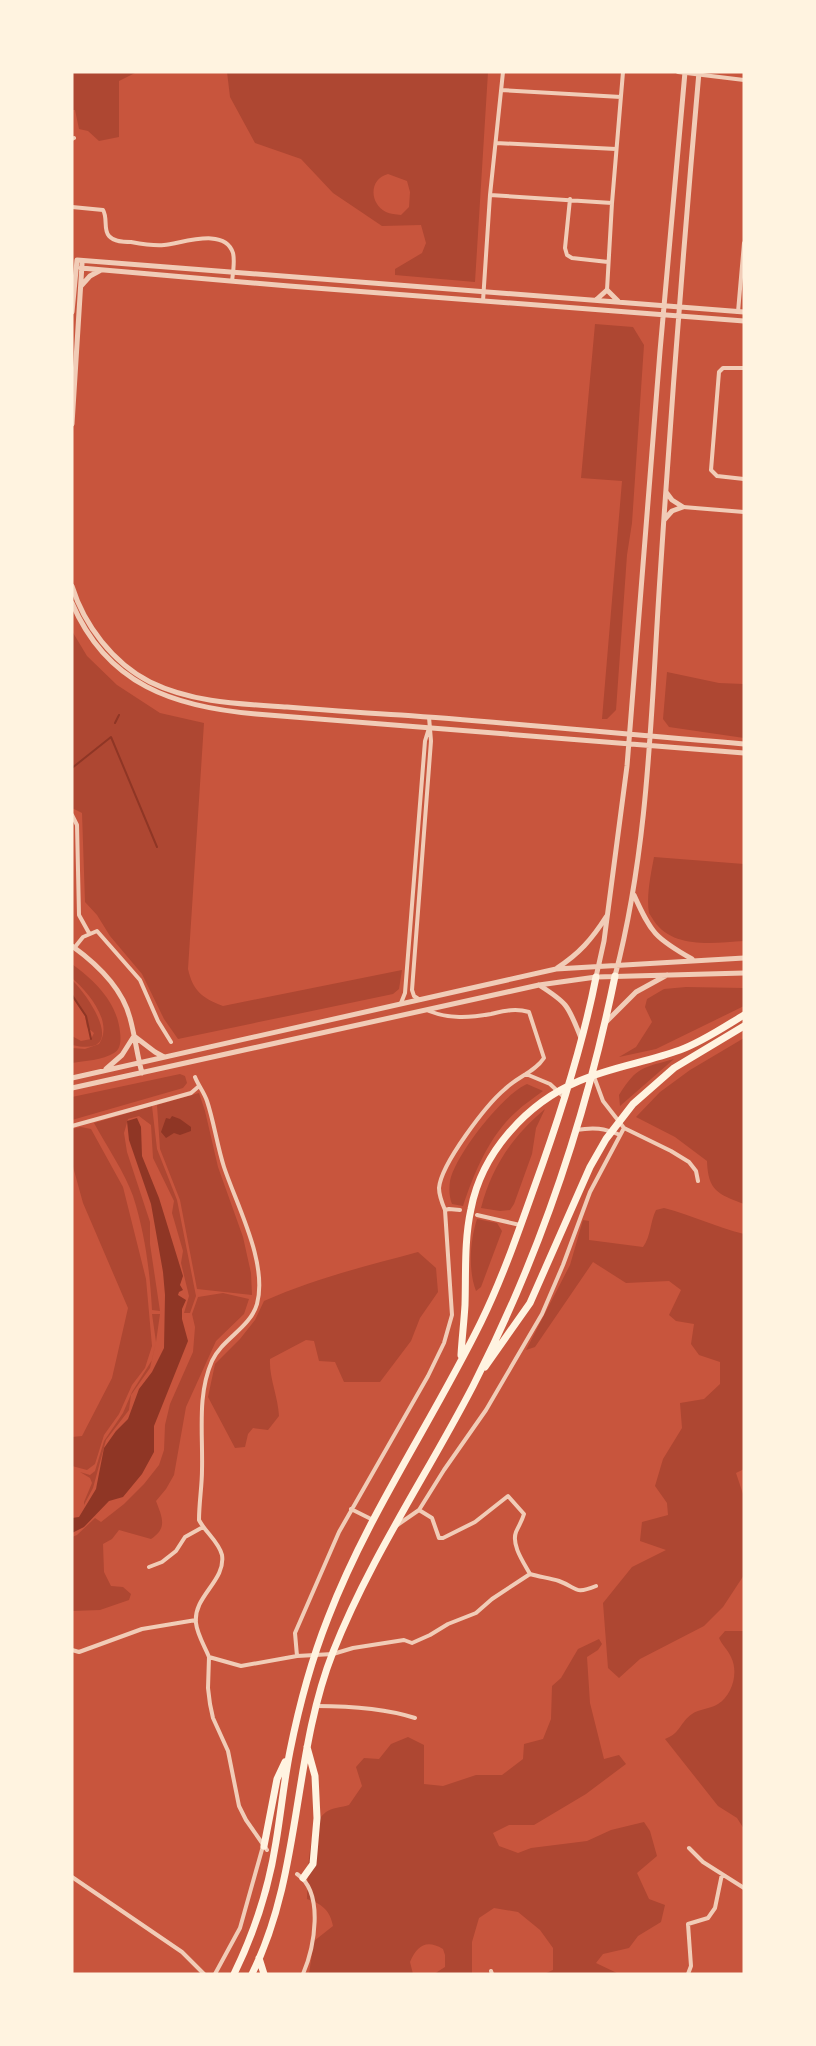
<svg xmlns="http://www.w3.org/2000/svg" width="816" height="2046" viewBox="0 0 816 2046" font-family="Arial,sans-serif">
<rect width="100%" height="100%" fill="#c8553d"/>
<path fill="#ae4732" fill-rule="evenodd" d="M72,72H137L119,81V137L99,141L88,131L79,129L75,110H72Z
M227,72H488L475,282L395,275V269L422,253L426,243L421,225L382,226L333,193L301,159L255,143L230,97ZM388,174L407,181L410,192L409,207L401,215C396,214 390,214 386,212C369,203 369,179 388,174Z
M595,324L633,327L644,345L632,523L627,555L616,710L607,719H602L622,481L581,478Z
M72,631L87,656L117,685L160,713L204,723L188,969C193,991 202,998 223,1006L402,970L399,989L393,994L178,1039L164,1019L142,974L110,936L97,915L85,902L82,813L72,808Z
M667,672L719,683L744,684V738L669,727L663,719Z
M654,857L744,864V941C713,943 673,949 654,921C653,919 650,915 649,913C646,897 651,873 654,857Z
M72,964C95,981 117,1002 120,1032C121,1040 121,1049 114,1053C103,1060 84,1061 72,1063V1048L85,1049L99,1044C114,1022 88,992 72,978Z
M72,980C91,998 129,1058 72,1045V1036L81,1041L91,1039L94,1033L87,1027L85,1016L72,997Z
M686,987L744,988V1006L656,1049L619,1057L636,1047L652,1022L645,1007L647,999L664,989Z
M744,1038V1204C718,1194 708,1191 707,1161L675,1137L636,1117L660,1092L690,1070Z
M674,1059L620,1106L619,1095C637,1066 643,1068 674,1059Z
M180,1074L185,1076L187,1083L183,1088L72,1120V1097Z
M527,1084L543,1091C534,1098 524,1104 516,1112C489,1136 474,1173 463,1206L452,1204C449,1197 449,1188 450,1181C455,1155 503,1094 527,1084Z
M199,1093L205,1111L218,1167L243,1237L251,1273L252,1295L197,1289L180,1200L160,1149L157,1105Z
M152,1106L157,1149L177,1200L196,1296L190,1313H184L189,1296L181,1263L183,1251L172,1213L174,1201L153,1158L151,1125L139,1116L128,1119L124,1133L127,1152L150,1222V1244L160,1311L152,1310C150,1272 145,1233 133,1196C125,1173 106,1145 94,1123Z
M545,1109L536,1128L532,1154L514,1204L510,1210L500,1211L481,1208C492,1166 512,1137 545,1109Z
M81,1127L91,1129L123,1187L146,1279L152,1346L145,1368L132,1385L119,1414L104,1435L95,1464L87,1470L72,1466V1437L82,1436L112,1378L128,1308L83,1203L72,1163V1129Z
M664,1208C691,1215 716,1227 744,1234V1469L736,1473L744,1497V1575L723,1607L704,1626L640,1659L619,1678L608,1668L603,1603L632,1567L666,1550L640,1541L642,1522L668,1515L667,1503L655,1486L663,1459L682,1428L680,1403L704,1399L720,1384V1362L699,1355L691,1344L694,1324L676,1321L669,1315L681,1290L669,1281L626,1283L593,1262L535,1347L526,1350L570,1265L583,1220L589,1221V1240L643,1247C651,1236 650,1222 656,1210Z
M477,1219L497,1223L502,1231L481,1287L476,1291C468,1270 470,1241 477,1219Z
M418,1252L436,1268L438,1292L420,1318L411,1341L380,1382H344L335,1362L319,1361L314,1341L306,1340L270,1359C269,1378 278,1396 279,1416L268,1430L253,1428L248,1434L245,1447L235,1448L208,1397L215,1364L240,1339L255,1320L264,1301C313,1279 366,1266 418,1252Z
M223,1293L249,1299L244,1314L216,1341L186,1407L174,1475L166,1489L156,1501C162,1517 168,1528 151,1539L119,1530L112,1539L103,1544L104,1572L111,1586L123,1587L131,1594L129,1600L100,1610L72,1611V1537L77,1535L95,1518L101,1522L124,1504L144,1484L159,1465L164,1450L165,1425L170,1404L193,1352L195,1327L192,1314L198,1297Z
M152,1314H160L156,1342L150,1368L131,1395L129,1410L106,1440L93,1488L84,1505V1502L92,1483L90,1478L80,1472L90,1475L95,1471L104,1441L123,1413L132,1392L152,1360L156,1342Z
M725,1631H744V1829L737,1818L718,1806L665,1739C681,1733 680,1722 692,1714C699,1709 710,1709 718,1704C732,1695 739,1673 731,1657C728,1650 722,1645 719,1638Z
M599,1639L602,1644L598,1650L587,1657L590,1703L604,1759L619,1755L626,1764L586,1794L534,1825H509L493,1833L499,1846L518,1853L531,1848L587,1841L611,1830L644,1822L650,1831L657,1856L637,1873L649,1899L665,1905L661,1922L638,1936L629,1948L603,1954L596,1963L619,1974H544L553,1970V1948L540,1930L518,1912L494,1908L479,1918L472,1942V1974H434L445,1967V1955L443,1949C426,1939 417,1946 410,1962L413,1974H309L314,1941L333,1926C330,1910 322,1904 307,1899C308,1877 307,1825 326,1812C331,1808 343,1807 349,1805L362,1786L356,1767L364,1758L379,1759L391,1744L408,1737L424,1745V1784L443,1786L476,1775H502L523,1759L524,1744L543,1739L551,1719L552,1686L561,1678L578,1649Z"/>
<path fill="#8f3625" d="M172,1116L180,1119L191,1127V1131L180,1135L174,1133L166,1138L161,1132L166,1118L170,1119Z
M137,1118L141,1127L142,1156L159,1198L183,1276L180,1285L183,1290L179,1292L178,1295L186,1300L182,1309V1319L188,1341L154,1426V1452L142,1474L123,1497L109,1501L84,1527L72,1533V1518L79,1517L96,1489L104,1448L116,1431L128,1419L139,1389L152,1372L164,1348L165,1295L163,1272L151,1204L129,1140L127,1121Z"/>
<g fill="none" stroke-linecap="round" stroke-linejoin="round">
<path stroke="#8f3625" stroke-width="2" d="M115,723L119,715
M72,768L111,737L157,847
M72,995L86,1016L91,1039"/>
<path stroke="#f1ccb7" stroke-width="4" d="M678,72L744,80
M501,90L621,97
M72,139L74,138
M496,143L616,149
M490,195L612,203
M570,199L565,248L567,255L572,258L608,262
M72,207L103,210C108,218 103,230 109,236C114,242 124,242 131,242C142,244 153,246 164,245C183,243 225,227 233,253C235,261 233,273 232,281
M607,290L612,203L623,72
M483,301L490,195L503,72
M738,312L744,243
M744,368H723L719,372L711,470L717,476L744,479
M683,507L744,512
M72,815L77,825L79,915L89,933
M75,947L83,937L97,931L140,980L158,1021L171,1042
M420,1000L414,996L412,990L431,741L429,717
M401,1003L405,993L425,741L429,728
M429,1011C449,1019 469,1018 491,1014C504,1011 515,1008 529,1012L544,1058C535,1072 517,1077 505,1089C486,1105 441,1164 439,1188C439,1196 442,1203 445,1210
M526,1074L550,1084L565,1098
M593,1074L603,1101L624,1128L671,1151L689,1162L696,1171L698,1181
M195,1077C198,1085 204,1092 207,1101C214,1122 217,1145 224,1167C237,1206 268,1263 257,1304C250,1328 222,1339 212,1361C197,1395 203,1433 202,1470C202,1486 199,1503 199,1520C205,1532 219,1542 222,1555C226,1581 193,1596 196,1623C197,1634 205,1647 209,1657L241,1666L297,1656L333,1654L353,1648L404,1640L412,1643L430,1635L448,1624L476,1613L492,1599L530,1574C540,1577 550,1578 559,1581C578,1588 574,1595 596,1586
M72,1126L166,1100L191,1093L198,1087
M576,1130C594,1127 604,1128 620,1135
M477,1215L520,1225
M351,1509L373,1520
M419,1510L432,1518L439,1538H443L475,1522L508,1496L524,1514C522,1521 519,1525 516,1532C511,1545 524,1563 530,1574
M396,1526L419,1510L444,1470L486,1410L542,1314L563,1265L590,1192L624,1128
M149,1567L162,1562L176,1551L185,1537L203,1527
M72,1650L79,1652L142,1629L196,1620
M297,1656L295,1633L339,1532L428,1376L444,1343L452,1315L445,1210L449,1209L460,1210
M209,1657L208,1688L210,1704L213,1718L228,1751L239,1806L246,1820L267,1850
M316,1706C348,1706 384,1708 415,1718
M689,1848L703,1862L744,1888
M297,1874C325,1893 314,1948 303,1974
M72,1877L182,1952L204,1974
M491,1971L492,1974
M215,1974L240,1928L263,1846
M688,1974L691,1966L688,1924L708,1918L715,1908L722,1874"/>
<path stroke="#f1ccb7" stroke-width="5" d="M81,268L289,286L744,321
M81,286L90,276L101,270
M596,300L607,290L618,301
M72,312L77,260L744,312
M72,424L82,264
M664,520L672,511L683,507L672,500L666,492
M72,586C84,625 113,663 150,682C193,703 241,704 287,707C325,710 363,713 401,715C515,723 629,735 744,744
M72,603C107,685 174,707 256,714L744,753
M634,895C651,933 655,938 692,959
M72,946C97,964 122,987 130,1018C135,1036 137,1055 142,1073
M557,968C579,954 592,939 606,917
M615,976C649,846 651,711 660,577C671,409 684,240 699,72
M596,977L604,941L627,766L660,351L685,72
M539,985C569,1004 568,1006 581,1038
M604,1024L636,992L667,975
M134,1036L155,1052L164,1057
M106,1069L122,1055L134,1036
M72,1078L556,969L744,958
M72,1088L539,985L596,977L744,973"/>
<path stroke="#fff3e0" stroke-width="7" d="M461,1355C462,1338 464,1322 465,1305C466,1273 464,1241 471,1209C482,1152 527,1103 579,1081C611,1067 647,1062 680,1050C702,1042 724,1027 744,1015
M485,1367L530,1303L590,1167L606,1139L633,1104L674,1068L744,1026
M264,1846L277,1779L285,1762
M303,1878L313,1864L317,1818L315,1776L307,1747
M259,1958L264,1974
M234,1974C254,1933 269,1887 276,1842C281,1812 284,1781 290,1751C299,1706 311,1661 328,1618C368,1514 432,1422 481,1322C502,1279 518,1233 534,1188C559,1119 582,1049 596,977
M252,1974C302,1874 292,1756 333,1652C370,1558 427,1475 473,1386C539,1257 586,1118 615,976"/>
</g>
<rect width="816" height="2046" fill="none" stroke="#fff3e0" stroke-width="147"/>
</svg>
